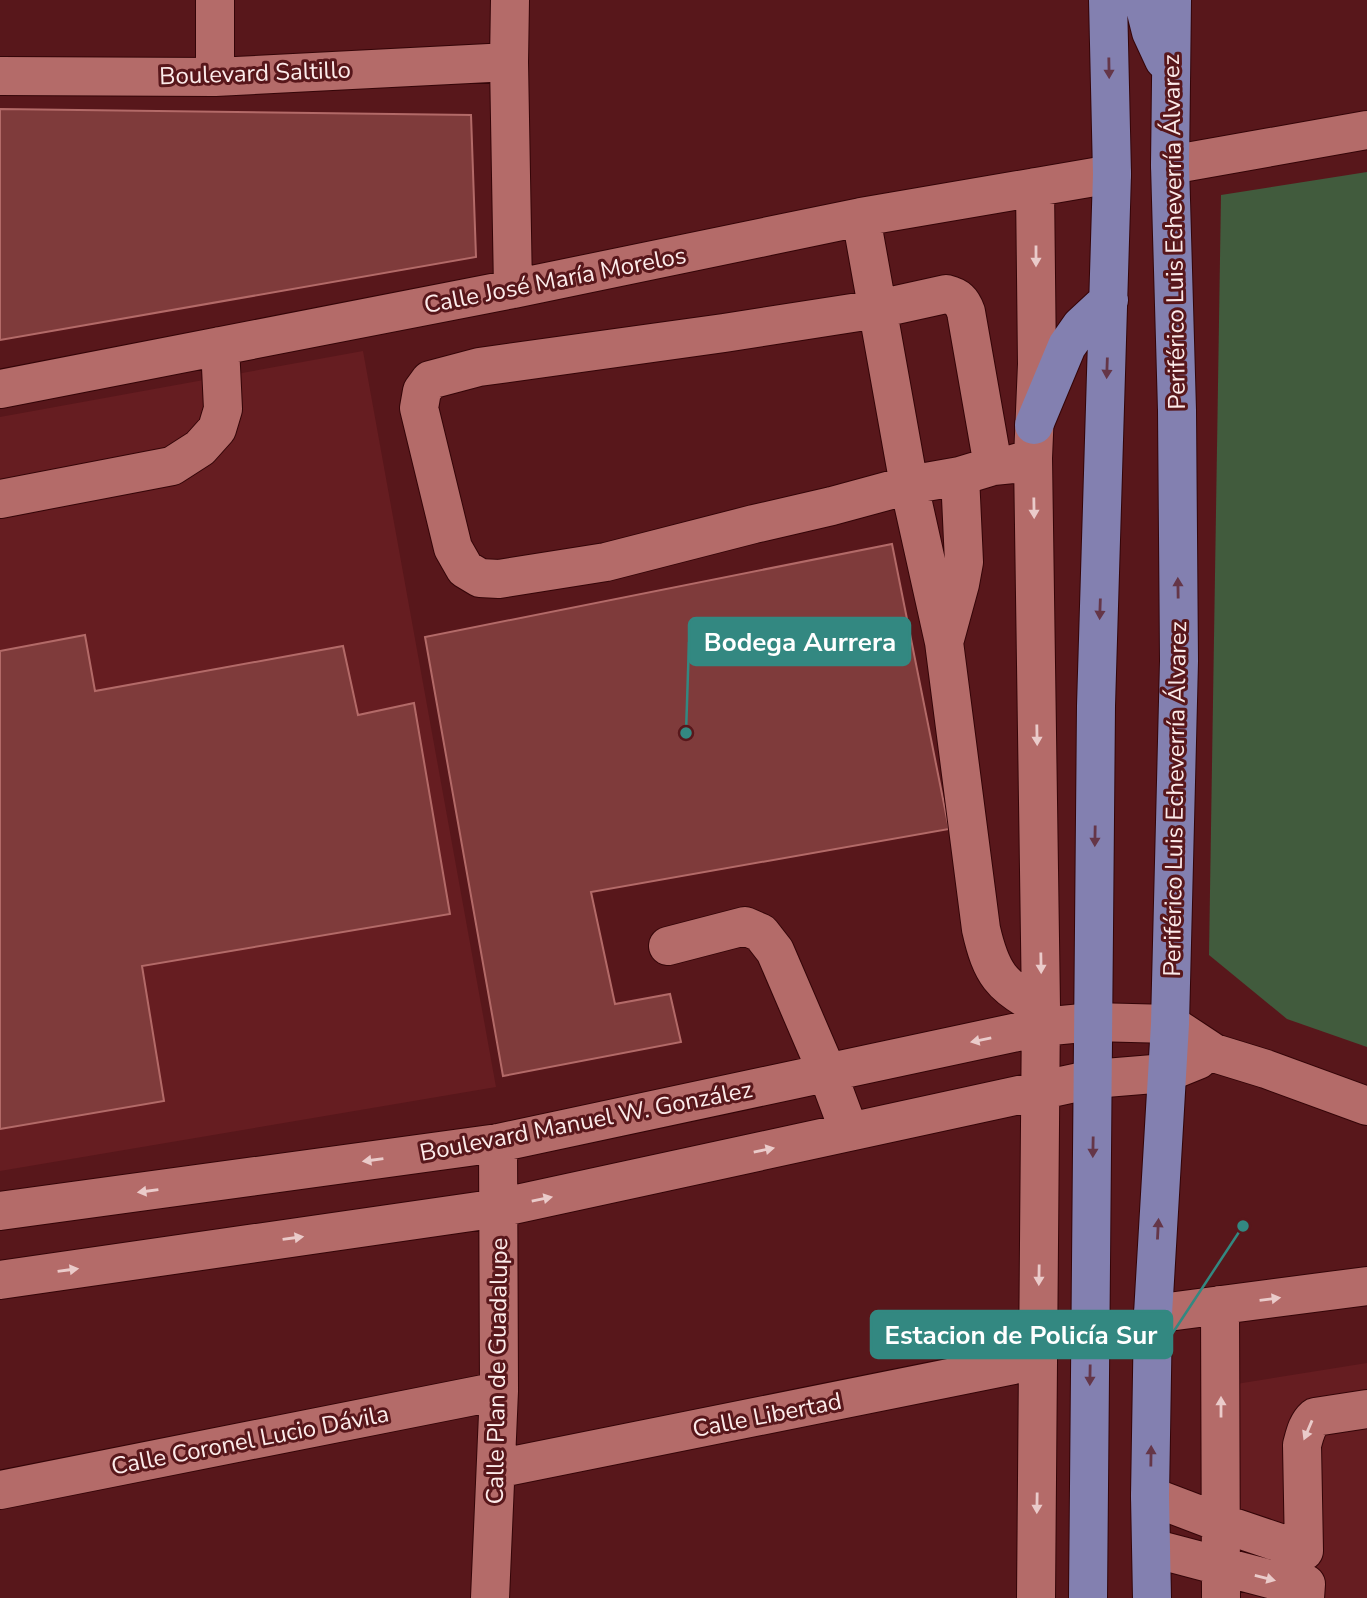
<svg xmlns="http://www.w3.org/2000/svg" width="1367" height="1598" viewBox="0 0 1367 1598" font-family="'Nunito Sans',sans-serif">
<rect width="100%" height="100%" fill="#58171b"/>
<path fill="#661d21" d="M363,351L496,1087L0,1171V417Z
M1367,1363V1598H1215L1205,1389Z"/>
<path fill="#415b3d" d="M1367,172V1047L1287,1019L1209,955L1221,195Z"/>
<path fill="#7f3b3b" stroke="#b36a68" stroke-width="2" d="M0,109L471,115L476,257L0,340Z
M892,544L949,829L591,892L615,1004L670,994L681,1042L503,1076L425,637Z
M85,635L95,691L343,646L358,715L414,703L450,914L142,966L164,1101L0,1129V651Z"/>
<g fill="none" stroke-linecap="round" stroke-linejoin="round">
<defs>
<path id="minor" d="M510,0L509,62L513,289
M0,76L215,77L509,62
M215,77V0
M1170,165L1367,130
M1035,187L1037,364L1033,458L1041,1007L1036,1598
M861,217L909,485L944,642L981,929C991,973 1001,987 1041,1007
M0,389L513,289L861,217L1112,174
M993,466L966,312C962,301 958,297 946,294L878,309L724,333L479,367L430,380L422,391L419,408L453,548L465,569L480,578L499,579L606,562L754,524L832,506L909,485L960,476L993,466L1013,464L1033,458
M0,499L172,466L200,448L217,429L223,409L220,346
M945,639L960,584L964,562L960,476
M668,946L745,926L761,933L775,951L827,1072L849,1131
M0,1211L498,1143L1041,1027L1093,1022L1170,1024L1214,1053L1266,1069L1367,1106
M0,1280L499,1208L1093,1079L1166,1073L1198,1060
M1220,1305L1221,1598
M1153,1314L1367,1286
M496,1469L1038,1360
M0,1490L499,1391
M1150,1496L1221,1523L1304,1551L1302,1445C1305,1434 1307,1424 1315,1417L1367,1409
M1152,1548L1285,1583L1306,1584L1305,1598
M490,1598L499,1391L498,1143"/>
<path id="major" d="M1143,0L1151,32L1164,60
M1034,425L1067,346L1081,326L1109,300
M1088,1598L1096,706L1112,174L1108,0
M1152,1598L1150,1496L1153,1314L1170,1024L1179,661L1177,410L1170,165L1172,0"/>
</defs>
<use href="#minor" stroke="#340508" stroke-width="40"/>
<use href="#major" stroke="#340508" stroke-width="40"/>
<use href="#minor" stroke="#b46b69" stroke-width="38"/>
<use href="#major" stroke="#8380b0" stroke-width="38"/>
</g>
<defs><path id="oneway-solid" d="M-6-.8H1V-3.2L6.5 0L1 3.2V.8H-6Z" transform="scale(1.75)"/></defs>
<g fill="#653648">
<use href="#oneway-solid" transform="translate(1109 68) rotate(89)"/>
<use href="#oneway-solid" transform="translate(1107 368) rotate(92)"/>
<use href="#oneway-solid" transform="translate(1178 588) rotate(-91)"/>
<use href="#oneway-solid" transform="translate(1100 609) rotate(92)"/>
<use href="#oneway-solid" transform="translate(1095 836) rotate(91)"/>
<use href="#oneway-solid" transform="translate(1093 1147) rotate(91)"/>
<use href="#oneway-solid" transform="translate(1158 1229) rotate(-87)"/>
<use href="#oneway-solid" transform="translate(1090 1375) rotate(91)"/>
<use href="#oneway-solid" transform="translate(1151 1456) rotate(-89)"/>
</g>
<g fill="#eacbca">
<use href="#oneway-solid" transform="translate(1036 256) rotate(90)"/>
<use href="#oneway-solid" transform="translate(1034 508) rotate(89)"/>
<use href="#oneway-solid" transform="translate(1037 735) rotate(89)"/>
<use href="#oneway-solid" transform="translate(1041 963) rotate(89)"/>
<use href="#oneway-solid" transform="translate(981 1040) rotate(168)"/>
<use href="#oneway-solid" transform="translate(764 1150) rotate(-12)"/>
<use href="#oneway-solid" transform="translate(373 1160) rotate(172)"/>
<use href="#oneway-solid" transform="translate(148 1191) rotate(172)"/>
<use href="#oneway-solid" transform="translate(542 1199) rotate(-12)"/>
<use href="#oneway-solid" transform="translate(293 1238) rotate(-8)"/>
<use href="#oneway-solid" transform="translate(68 1270) rotate(-8)"/>
<use href="#oneway-solid" transform="translate(1039 1275) rotate(91)"/>
<use href="#oneway-solid" transform="translate(1270 1299) rotate(-7)"/>
<use href="#oneway-solid" transform="translate(1221 1407) rotate(-90)"/>
<use href="#oneway-solid" transform="translate(1308 1430) rotate(113)"/>
<use href="#oneway-solid" transform="translate(1037 1503) rotate(91)"/>
<use href="#oneway-solid" transform="translate(1265 1578) rotate(14)"/>
</g>
<g text-anchor="middle" stroke-width="6" stroke-linejoin="round" paint-order="stroke">
<g font-size="24" fill="#fcebea" stroke="#58171b">
<text transform="translate(255 73) rotate(-2)" y="8">Boulevard Saltillo</text>
<text transform="translate(1174 232) rotate(-91)" y="8">Periférico Luis Echeverría Álvarez</text>
<text transform="translate(555 280) rotate(-11)" y="8">Calle José María Morelos</text>
<text transform="translate(1175 799) rotate(-89)" y="8">Periférico Luis Echeverría Álvarez</text>
<text transform="translate(586 1121) rotate(-11)" y="8">Boulevard Manuel W. González</text>
<text transform="translate(497 1371) rotate(-89)" y="8">Calle Plan de Guadalupe</text>
<text transform="translate(767 1415) rotate(-11)" y="8">Calle Libertad</text>
<text transform="translate(250 1440) rotate(-11)" y="8">Calle Coronel Lucio Dávila</text>
</g>
</g>
<path fill="none" stroke="#338881" stroke-width="2.5" d="M686 733L689 642M1243 1226L1172 1334"/>
<g fill="#338881" stroke="#58171b" stroke-width="2.5">
<circle cx="686" cy="733" r="7"/>
<circle cx="1243" cy="1226" r="7"/>
</g>
<g fill="#338881" stroke="#338881" stroke-width="2.5">
<rect x="689" y="618" width="221" height="47" rx="7"/>
<rect x="871" y="1311" width="301" height="47" rx="7"/>
</g>
<g font-size="26" text-anchor="middle" font-weight="bold" fill="#fff">
<text x="800" y="651">Bodega Aurrera</text>
<text x="1021" y="1344">Estacion de Policía Sur</text>
</g>
</svg>
